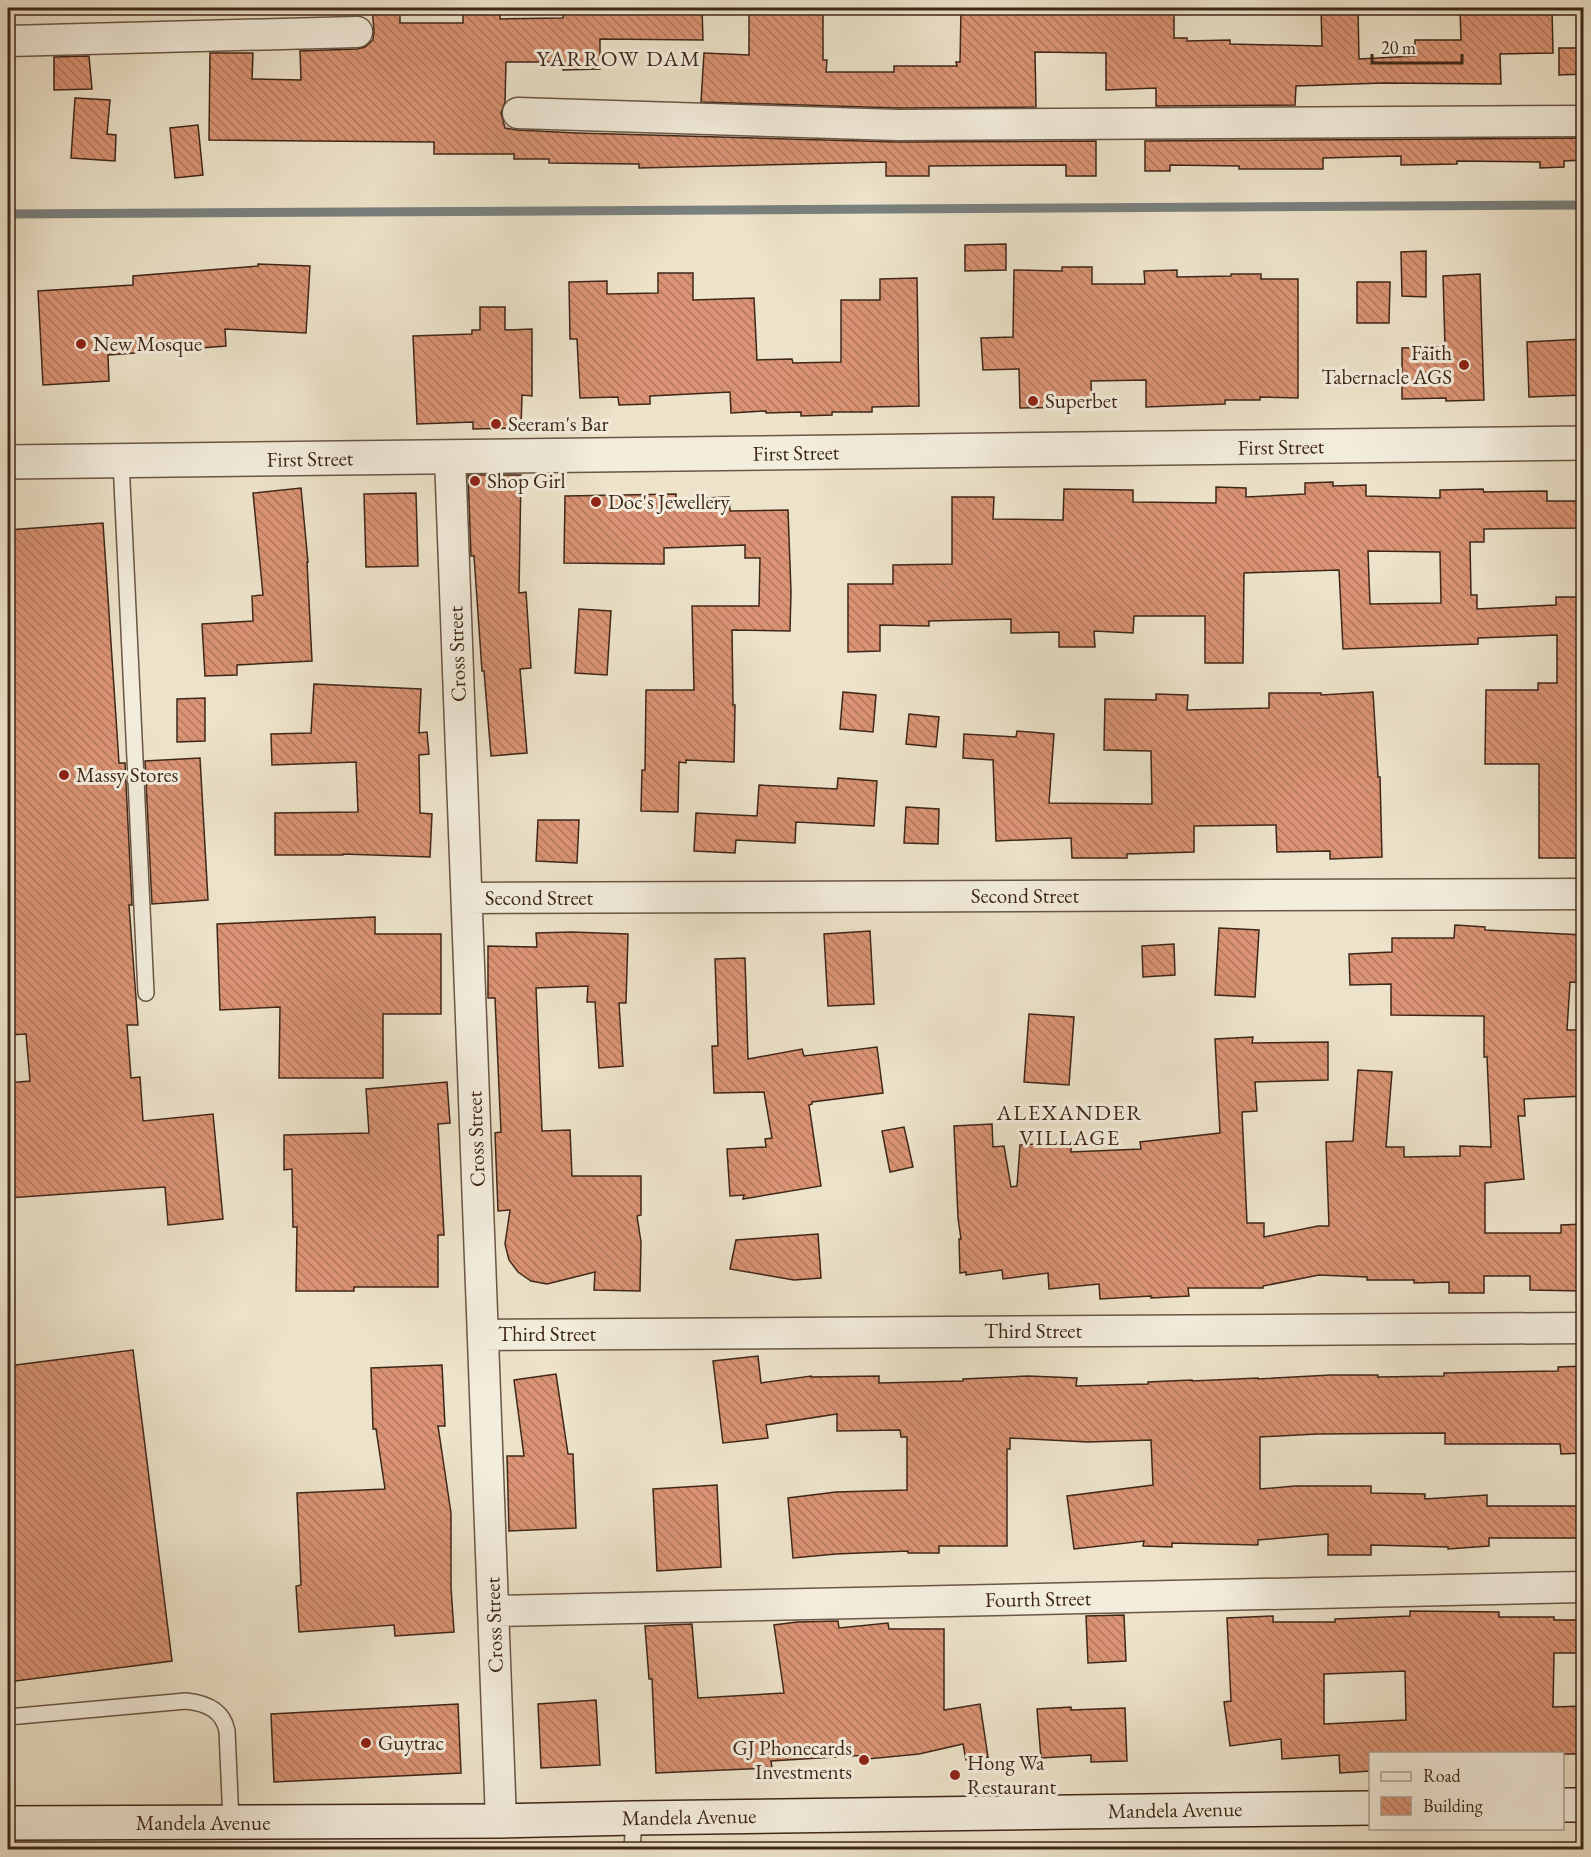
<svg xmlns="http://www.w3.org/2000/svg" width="1591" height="1857" viewBox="0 0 1591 1857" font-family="'EB Garamond',serif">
<defs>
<pattern id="building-back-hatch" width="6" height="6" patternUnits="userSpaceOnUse" patternTransform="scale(1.5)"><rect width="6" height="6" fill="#da9374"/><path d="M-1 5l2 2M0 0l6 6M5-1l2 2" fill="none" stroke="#b2785e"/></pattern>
</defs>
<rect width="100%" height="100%" fill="#ede3ca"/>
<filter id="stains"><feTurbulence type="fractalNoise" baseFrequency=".00333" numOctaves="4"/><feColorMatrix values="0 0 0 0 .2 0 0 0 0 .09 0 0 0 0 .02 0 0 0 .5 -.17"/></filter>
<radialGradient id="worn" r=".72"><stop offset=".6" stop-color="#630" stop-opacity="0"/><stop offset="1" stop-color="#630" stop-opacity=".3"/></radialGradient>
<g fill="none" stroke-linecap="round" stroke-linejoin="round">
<path stroke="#79807e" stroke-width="9" d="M8,214L1584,205"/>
</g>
<path fill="url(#building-back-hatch)" stroke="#3f2718" stroke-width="1.5" fill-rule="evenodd" d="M372,8H400V23H463V8H500V19L563,18V8L674,10V8H702L703,40L600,39V69L563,70V62H506L505,102L501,113L505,128L517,130L577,133L897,142L1096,141V176H1066V165L929,166V176H886V162L639,168V164L549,163V159H514V154H434V142L209,140L210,53H253L252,79L301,80L300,51L357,49L365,47L373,40L374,31Z
M792,8H823V60H827L826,72H894V66H957L956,62H960L961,8H1086V14H1132L1133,8H1174V38H1187V41L1230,40V44L1322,46L1321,8H1358L1359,59L1415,56V40H1461L1460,8H1552L1553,53L1500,54L1501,84L1383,83L1296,86L1295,105L1156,106V88L1106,90V53L1035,52L1036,107L898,108L701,102L704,53L749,55V13H792Z
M1559,48H1584V74L1559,75Z
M89,56L92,89L54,90V57Z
M75,98L110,100L107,134L116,135L115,161L71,158Z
M198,125L203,175L175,178L170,128Z
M1584,138V160L1564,161V167L1540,168V162L1457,161V164L1401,165V156L1323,158V169H1239V166L1170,165V171H1145V141Z
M1006,244V270L965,271V245Z
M1426,251V297L1402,296L1401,252Z
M258,264L310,266L306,333L225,329L226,346L108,355L109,381L43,385L38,291L133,285V276L258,266Z
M1062,267H1092V284H1145L1144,271L1177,270V277L1231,276V274H1261V279H1298V398L1260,397V400H1225V404L1146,407V380L1091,381L1092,407L1020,408L1019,369L983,370L981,338L1013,337L1014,270L1062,271Z
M658,273H693V300L754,298L757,360L792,359L793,363L841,362V300H880V279L917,278L919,406L872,407V412H832V415L801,416V412L766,413V411L731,413L730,392L650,396V404L619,405L618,397L580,398L577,339H570L569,282L607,281V294L658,293Z
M1480,274L1484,400L1446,401V398L1402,399V348L1445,347L1443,276Z
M1357,282H1390L1389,323H1357Z
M480,307H505V330L532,329V396L522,395L521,428L473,429V422L417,424L413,336L472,334V330H480Z
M1584,339V395L1529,397L1527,342Z
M468,475H521L519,593L526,592L531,668L520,669L527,753L491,756L484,671H482L474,556H471Z
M1333,482V486L1366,485V496L1440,498V490L1483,489L1484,492L1547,491V501H1584V528L1484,529V542H1470L1471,595H1477V609L1556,605V597H1584V858H1539V764H1485L1486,690H1538V683H1557V635L1478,638V644L1343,649L1339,570L1244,573L1243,663H1205V616H1134L1133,633L1094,631L1095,647H1059V632L1011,633V619L929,621V626L880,625V651L848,652V584H893V565L952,564V497H994L993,519L1063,520L1064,489L1133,490V502L1216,503V487L1246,488V497L1305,494V483ZM1368,551L1440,552L1441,603L1370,604Z
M301,488L308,562H307L312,661L237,665V675L205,676L202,624L253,621L252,596L263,595L253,493Z
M416,493L418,566L366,567L364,494Z
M676,494V499L729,497L730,511L788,510L791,592L790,631L732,630L733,705H735L734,762L686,760V763L679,762L678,812L641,811L642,770H645L646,690H694L692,606H759L760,558H745V545L664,548V564L564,563L565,496Z
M103,523L119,763H125L132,905H129L138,1025H127L131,1078L140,1077L143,1121L213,1114L223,1219L168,1225L165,1187L8,1198V1083L30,1081L26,1034L9,1035L8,1021V530Z
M579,609L611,611L607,675L575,673Z
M314,684L421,689L419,733L427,732L429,754L419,755L420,813L432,814L430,857L343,854V855H275V813L358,812L356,762L272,765L271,734L311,733Z
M843,692L876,695L873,732L840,729Z
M1373,692L1378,777H1380L1382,857L1330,859V851L1277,852L1276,825L1194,826V852L1127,854V858H1072L1071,838L996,841L993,760L963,758L964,734L1016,737L1017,731L1054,734L1049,803L1152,804L1151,751L1104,750L1105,699L1156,700V694L1188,695L1187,710L1269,708V693H1321V695Z
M205,698V741L177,742V699Z
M909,714L939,717L936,747L906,744Z
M200,758L208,900L152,904L145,761Z
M838,778L877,781L874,826L796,822L795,843L736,840L735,853L694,851L696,813L757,816L759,785L837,789Z
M906,807L939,809L938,844L904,843Z
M538,820H579L577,863L536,861Z
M375,917V934H441V1014H383V1078H279L280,1007L220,1010L217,924Z
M1455,925L1485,927V930L1584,935V983L1570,982L1567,1030H1584V1096L1524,1099L1525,1116H1518L1524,1179L1485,1183V1233H1561V1225L1584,1224V1291L1530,1290V1276H1484V1293H1449V1282L1414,1283V1280H1367V1277L1319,1275L1263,1286V1288H1188L1189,1296L1151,1298V1296L1100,1299L1099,1284L1049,1289L1048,1273L1003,1279L1002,1270L966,1275V1272L960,1273L959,1239H961L958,1218L954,1126L992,1124L993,1147L1004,1146L1011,1187L1017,1186L1020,1145L1071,1142V1152L1141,1149L1140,1142L1220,1133L1215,1039L1253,1037L1252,1043L1328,1042V1080L1255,1082L1257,1111L1242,1112L1247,1223H1264V1237L1318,1226H1329L1326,1142L1353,1141L1358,1070L1392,1072L1386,1147H1404V1157L1460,1156V1146L1491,1147L1487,1057H1484V1016L1391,1015V984L1350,985L1349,954L1392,952V938H1454Z
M1219,928L1259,930L1255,997L1215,995Z
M870,931L874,1004L828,1006L824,934Z
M571,932L628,934L626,1003H619L623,1066L599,1068L595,1002H587L588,986L536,988L542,1131L570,1130L572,1176H641V1215L637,1216L641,1242L640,1291L594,1290L595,1272L547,1284L531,1281L518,1272L509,1260L505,1244L510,1210L498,1211L495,1133L501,1132L495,998H488V946L537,947L536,933Z
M1174,944L1175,975L1143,977L1142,946Z
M745,958L748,1059L802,1049L804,1056L877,1047L883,1093L812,1102V1104L809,1105L821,1186L743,1199L744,1195L730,1196L727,1149L766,1147L765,1139L772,1138L764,1092L714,1093L712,1046H718L715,959Z
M1029,1014L1074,1017L1069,1085L1024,1082Z
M447,1082L450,1123L438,1124L444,1235H438V1287H354V1291H296L297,1227H293L292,1169L284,1170V1135L369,1133L366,1089Z
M904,1127L913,1167L890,1172L882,1131Z
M818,1234L821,1278L794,1280L730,1269L736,1240Z
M133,1350L172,1661L8,1682V1366Z
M758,1356L761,1383L811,1376V1377L879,1376V1383L963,1381V1379L1028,1376L1077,1378L1076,1386L1148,1384V1382L1192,1380V1381L1258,1378V1379L1331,1375H1378V1377L1444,1376V1373L1558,1371V1367L1584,1366V1453L1561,1454L1560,1444H1445V1433L1317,1434L1260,1437V1489L1295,1486H1371V1493L1425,1494V1499L1487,1495V1506H1584V1538H1489V1546L1448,1549V1547L1371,1545V1555H1328V1534L1258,1540V1545L1172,1543V1547L1143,1546L1144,1541L1074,1549L1067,1496L1153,1485L1151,1440L1088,1442L1010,1438V1449H1007V1546H939V1553H908V1551L836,1554L793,1558L788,1498L836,1492L907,1490V1437H901L900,1430L837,1431V1414L766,1425L768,1438L723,1443L713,1361Z
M442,1365L445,1426H438L451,1513V1587L454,1632L395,1636L394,1625L299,1632L296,1586L301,1585L297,1493L385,1489L376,1429H373L371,1368Z
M556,1374L568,1454H573L576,1528L509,1531L507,1456H524L514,1380Z
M717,1485L721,1567L657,1571L653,1489Z
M1410,1611L1499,1612V1617H1554V1620H1584V1653H1554L1553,1707L1584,1706V1754H1371V1771L1340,1773L1339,1755L1282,1759L1281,1739L1230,1746L1224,1702L1231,1701L1227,1618L1273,1616V1622H1335V1619L1410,1616ZM1405,1671L1406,1720L1324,1724V1674Z
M1124,1615L1126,1661L1088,1663L1086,1616Z
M838,1621L839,1628L888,1623L889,1629H944V1710L980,1704L988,1757L966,1760L963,1744L919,1754L868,1759V1755L771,1761L772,1768L656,1773L652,1679H649L645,1626L692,1624L698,1698L784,1693L774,1625L797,1622Z
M596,1700L600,1765L541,1768L538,1704Z
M458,1704L461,1773L274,1782L271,1714Z
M1071,1707V1710L1125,1708L1127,1761L1091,1762V1755L1041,1758L1037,1709Z"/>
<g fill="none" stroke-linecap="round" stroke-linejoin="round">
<defs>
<path id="service" d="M121,461L146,993
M8,1717L186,1701C206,1703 223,1710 227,1731L231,1822
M632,1850L634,1818"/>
<path id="minor" d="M8,41L357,32
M518,113L898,125L1584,121
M450,457L501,1821
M467,898L1584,894
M483,1335L1584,1328
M493,1611L1584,1587"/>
<path id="tertiary" d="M8,462L1584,443"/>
<path id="secondary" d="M1562,1805H1584
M8,1823L501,1821L634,1818L1370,1808"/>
</defs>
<use href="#service" stroke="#6a5644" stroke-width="18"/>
<use href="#minor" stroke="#6a5644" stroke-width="33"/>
<use href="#tertiary" stroke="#6a5644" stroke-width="36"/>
<use href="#secondary" stroke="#3f2718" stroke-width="36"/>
<use href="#service" stroke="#f3eddd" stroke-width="15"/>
<use href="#minor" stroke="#f3eddd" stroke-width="30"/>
<use href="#tertiary" stroke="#f3eddd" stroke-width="33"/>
<use href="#secondary" stroke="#f3eddd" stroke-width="33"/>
</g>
<g fill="#8f2418" stroke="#f3eddd" stroke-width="2">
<circle cx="81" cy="344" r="6"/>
<circle cx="1464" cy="365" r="6"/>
<circle cx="1033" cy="401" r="6"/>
<circle cx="496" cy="424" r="6"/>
<circle cx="475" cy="481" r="6"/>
<circle cx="596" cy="502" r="6"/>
<circle cx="64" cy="775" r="6"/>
<circle cx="366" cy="1743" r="6"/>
<circle cx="864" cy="1760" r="6"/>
<circle cx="955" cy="1775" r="6"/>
</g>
<g text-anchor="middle" stroke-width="6" stroke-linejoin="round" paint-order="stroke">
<g font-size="21" fill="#3f2718" stroke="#f3eddd" text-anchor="start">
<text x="93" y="351">New Mosque</text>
<text x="1452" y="360" text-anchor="end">Faith<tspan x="1452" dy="24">Tabernacle AGS</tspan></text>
<text x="1045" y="408">Superbet</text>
<text x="508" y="431">Seeram's Bar</text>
<text x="487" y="488">Shop Girl</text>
<text x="608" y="509">Doc's Jewellery</text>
<text x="76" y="782">Massy Stores</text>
<text x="378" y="1750">Guytrac</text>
<text x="852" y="1755" text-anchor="end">GJ Phonecards<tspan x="852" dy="24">Investments</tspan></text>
<text x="967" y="1770">Hong Wa<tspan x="967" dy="24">Restaurant</tspan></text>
</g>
<g font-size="21" fill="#3f2718" stroke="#f3eddd">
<text transform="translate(1281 447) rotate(-1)" y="7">First Street</text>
<text transform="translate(796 453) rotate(-1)" y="7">First Street</text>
<text transform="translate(310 459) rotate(-1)" y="7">First Street</text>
<text transform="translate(457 654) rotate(-92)" y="7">Cross Street</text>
<text x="1025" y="903">Second Street</text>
<text x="539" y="905">Second Street</text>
<text transform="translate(476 1139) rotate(-92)" y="7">Cross Street</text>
<text x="1033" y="1338">Third Street</text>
<text x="547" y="1341">Third Street</text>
<text transform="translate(1038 1599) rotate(-1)" y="7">Fourth Street</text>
<text transform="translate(494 1625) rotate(-92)" y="7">Cross Street</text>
<text transform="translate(1175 1810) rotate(-1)" y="7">Mandela Avenue</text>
<text transform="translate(689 1817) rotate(-1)" y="7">Mandela Avenue</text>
<text x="203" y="1830">Mandela Avenue</text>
</g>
<g font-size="22" letter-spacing="1.5" fill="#3f2718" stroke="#f3eddd">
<text x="619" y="66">YARROW DAM</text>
<text x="1070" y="1120">ALEXANDER<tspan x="1070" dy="25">VILLAGE</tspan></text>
</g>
</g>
<rect width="1591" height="1857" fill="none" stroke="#ede3ca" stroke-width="30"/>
<rect x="9" y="9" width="1573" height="1839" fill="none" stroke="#3f2718" stroke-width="3"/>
<rect x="15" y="15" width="1561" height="1827" fill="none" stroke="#3f2718" stroke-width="1.5"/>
<rect x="1369" y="1752" width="195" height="78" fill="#f3eddd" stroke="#ab9e8e" stroke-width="1.5"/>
<rect x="1381" y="1772" width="30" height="9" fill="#f3eddd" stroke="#ab9e8e" stroke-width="1.5"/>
<text x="1423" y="1782" font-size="18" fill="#3f2718">Road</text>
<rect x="1381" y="1797" width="30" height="18" fill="url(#building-back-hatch)" stroke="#ab9e8e" stroke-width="1.5"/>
<text x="1423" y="1812" font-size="18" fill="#3f2718">Building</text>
<path d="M1372 54v9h90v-9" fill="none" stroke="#3f2718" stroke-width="3"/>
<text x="1381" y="54" font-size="18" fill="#3f2718" stroke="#f3eddd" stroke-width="4.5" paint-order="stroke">20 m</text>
<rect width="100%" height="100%" filter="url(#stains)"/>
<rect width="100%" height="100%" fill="url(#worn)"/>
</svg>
